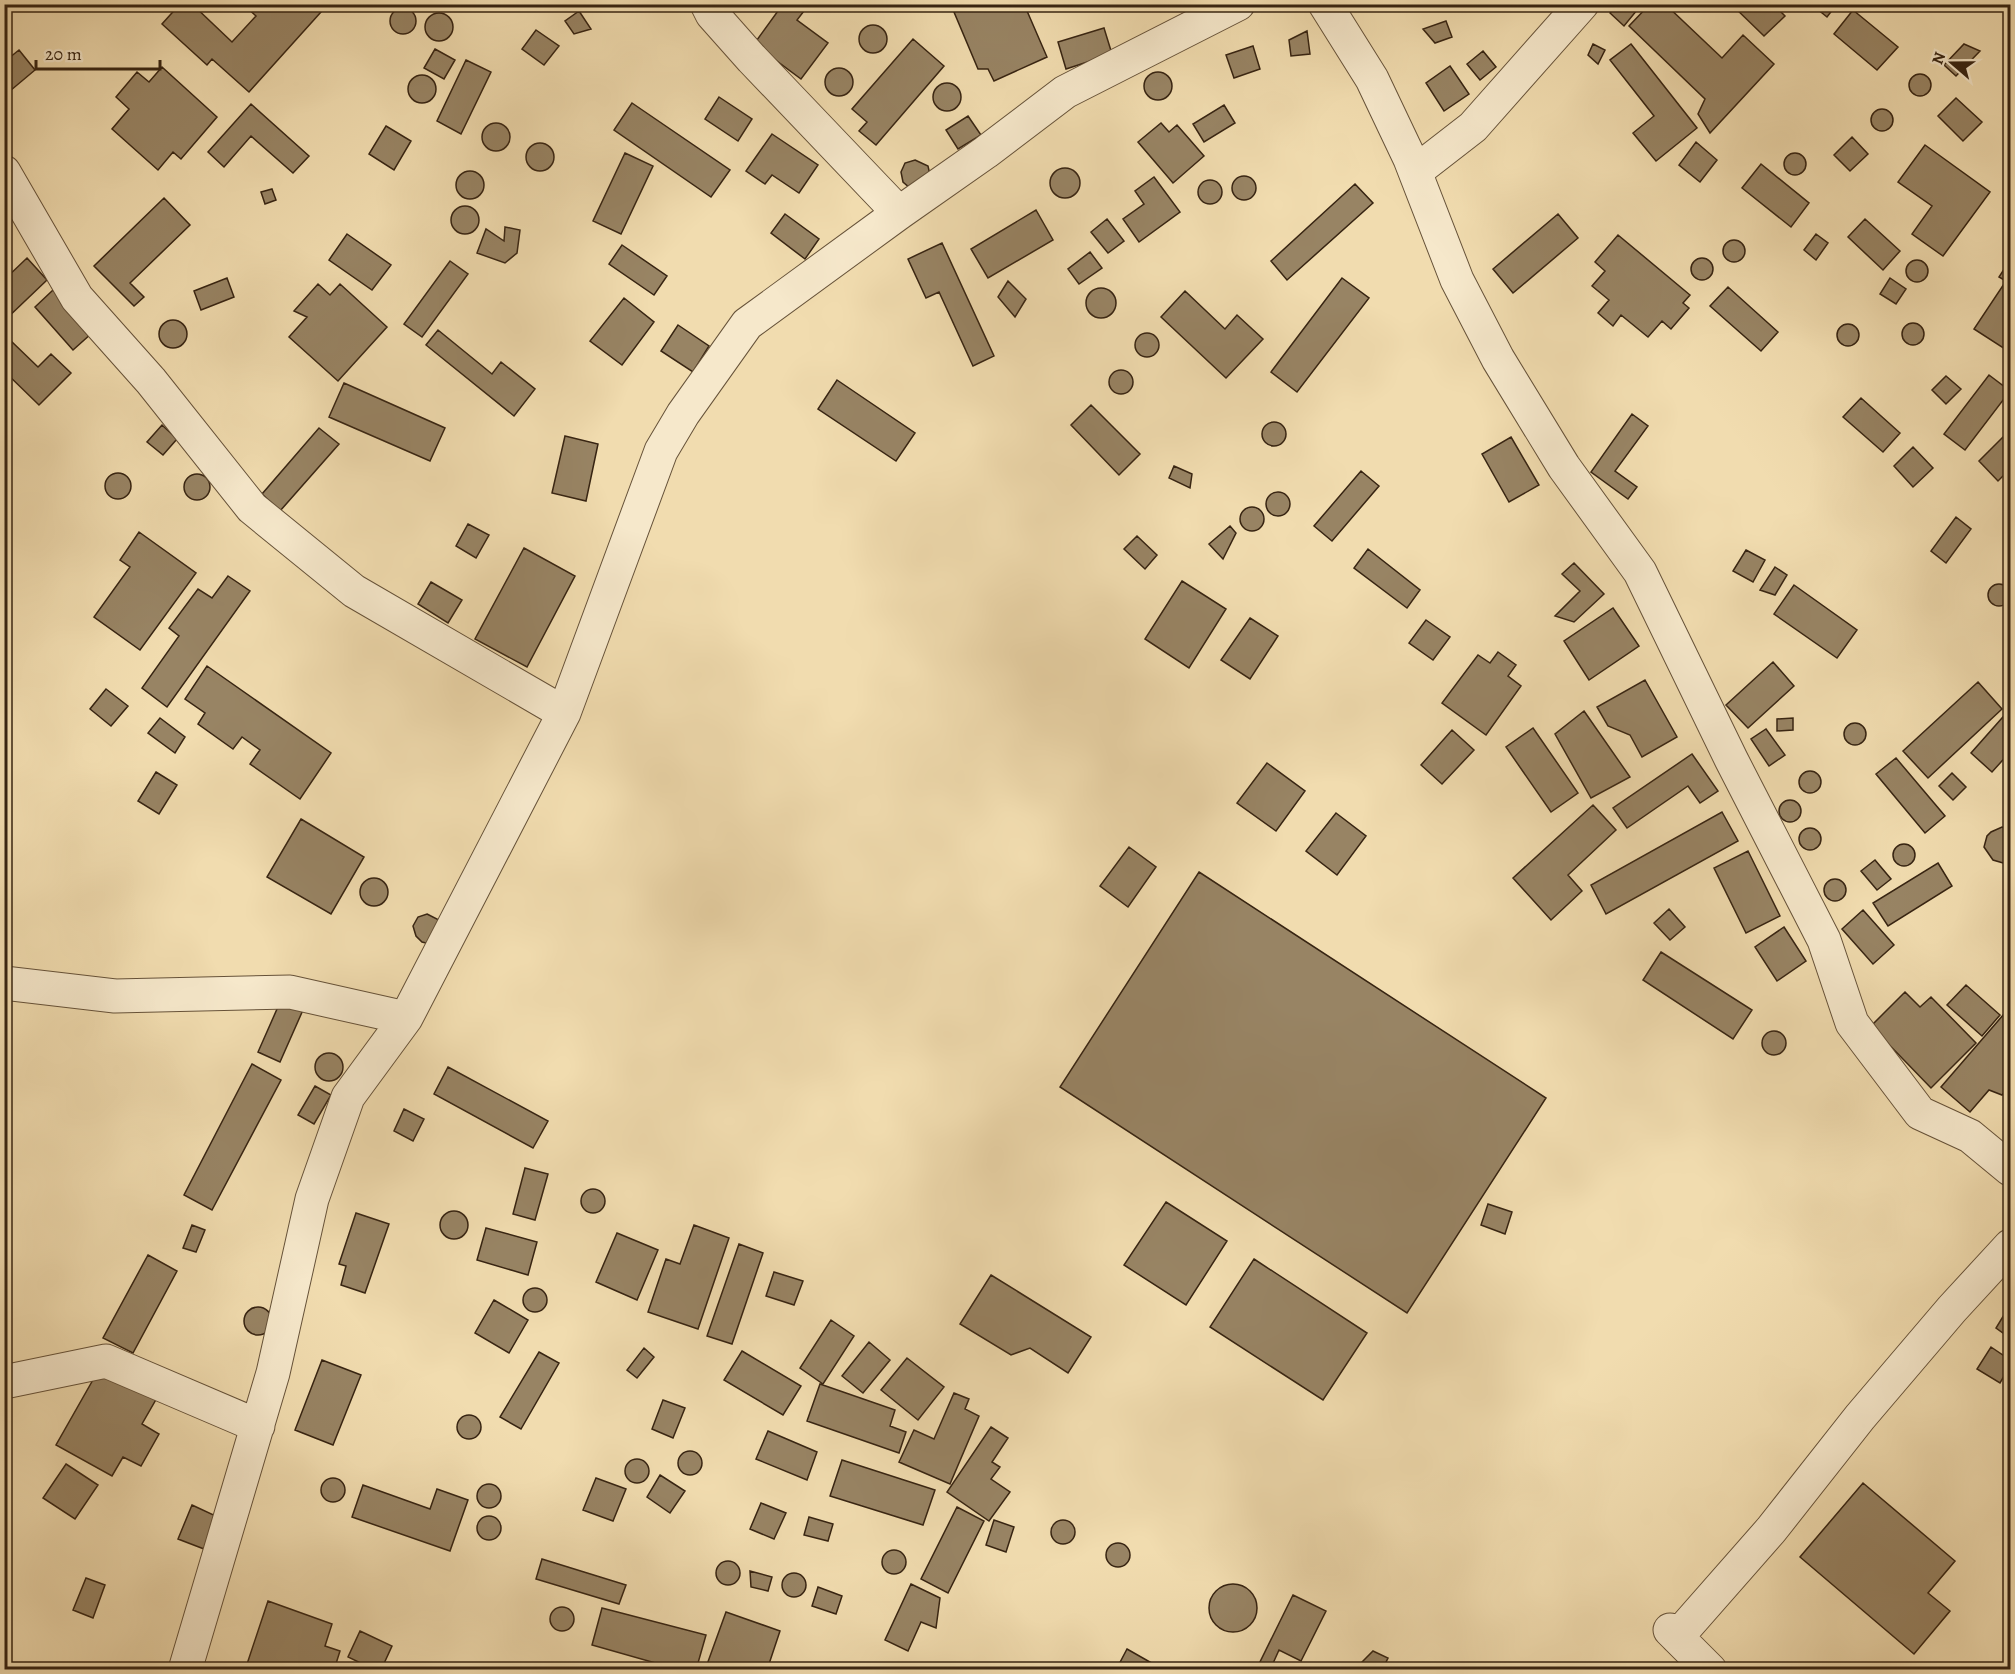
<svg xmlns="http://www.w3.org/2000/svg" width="2015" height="1674" viewBox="0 0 2015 1674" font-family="Alegreya,serif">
<rect width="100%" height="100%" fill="#f1dcaf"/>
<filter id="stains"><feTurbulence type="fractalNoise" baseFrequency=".00333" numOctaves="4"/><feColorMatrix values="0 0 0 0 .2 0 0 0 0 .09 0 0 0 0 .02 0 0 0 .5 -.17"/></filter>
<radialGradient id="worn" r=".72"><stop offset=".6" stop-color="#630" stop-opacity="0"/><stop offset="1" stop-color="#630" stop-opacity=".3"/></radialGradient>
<path fill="#988464" stroke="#372412" stroke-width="1.5" d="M180,4H192L232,42L256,16L243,4H313L321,12L249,92L212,59L207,65L162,24Z
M783,4H804L807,7L797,20L828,43L801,79L754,44Z
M970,4H1024L1047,57L994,81L988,69H978L954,12Z
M1617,4H1642L1624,26L1610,13Z
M1650,4H1665L1722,58L1743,35L1774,64L1710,133L1698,114L1705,99L1629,26Z
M1731,4H1773L1785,16L1764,36Z
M1811,4H1837L1827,17Z
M390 21a13 13 0 1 1 26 0a13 13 0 1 1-26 0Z
M1853,10L1898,47L1877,70L1834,34Z
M579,11L591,29L574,34L565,21Z
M425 27a14 14 0 1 1 28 0a14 14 0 1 1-28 0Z
M1446,21L1452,37L1435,43L1423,29Z
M859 39a14 14 0 1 1 28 0a14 14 0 1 1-28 0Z
M1104,28L1112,54L1066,69L1058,42Z
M536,30L559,46L544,65L522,49Z
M1307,31L1310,54L1291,56L1289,40Z
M913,39L944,66L876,145L859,131L867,122L852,109Z
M1593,44L1605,50L1598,64L1588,55Z
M1631,44L1697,128L1656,161L1633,133L1654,116L1610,60Z
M1964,44L1980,51L1956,76L1944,65Z
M1253,46L1260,69L1234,78L1226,55Z
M435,49L455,60L444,79L424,68Z
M19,50L35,70L4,96V62Z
M1483,51L1496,67L1480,80L1467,64Z
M466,60L491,72L461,134L437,121Z
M1450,66L1469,94L1444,111L1426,83Z
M162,67L217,117L181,159L173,152L158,170L112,129L129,109L116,97L137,72L149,82Z
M825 82a14 14 0 1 1 28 0a14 14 0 1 1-28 0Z
M1144 86a14 14 0 1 1 28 0a14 14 0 1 1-28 0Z
M1909 85a11 11 0 1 1 22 0a11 11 0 1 1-22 0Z
M408 89a14 14 0 1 1 28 0a14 14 0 1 1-28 0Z
M933 97a14 14 0 1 1 28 0a14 14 0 1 1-28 0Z
M719,97L752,119L738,141L705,119Z
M1956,98L1982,122L1963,141L1938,116Z
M632,103L730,170L711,197L614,130Z
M251,104L309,156L293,173L251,136L224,167L208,152Z
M1224,105L1235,123L1204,142L1193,124Z
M1871 120a11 11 0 1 1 22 0a11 11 0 1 1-22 0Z
M968,116L981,135L958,149L946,130Z
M482 137a14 14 0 1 1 28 0a14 14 0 1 1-28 0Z
M1161,123L1169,132L1177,125L1204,156L1173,183L1138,142Z
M386,126L411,141L394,170L369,154Z
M772,134L818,165L799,193L772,175L765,184L746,171Z
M1852,137L1868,154L1850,171L1834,155Z
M1696,142L1717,160L1700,182L1679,165Z
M526 157a14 14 0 1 1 28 0a14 14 0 1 1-28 0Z
M1925,145L1990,192L1943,256L1912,234L1932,206L1898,182Z
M625,153L653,166L621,234L593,221Z
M1784 164a11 11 0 1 1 22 0a11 11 0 1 1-22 0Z
M915,160L928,166L930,175L910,188L903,182L901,172L905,163Z
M1761,164L1809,203L1791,227L1742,188Z
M1050 183a15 15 0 1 1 30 0a15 15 0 1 1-30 0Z
M456 185a14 14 0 1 1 28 0a14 14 0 1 1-28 0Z
M1232 188a12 12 0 1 1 24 0a12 12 0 1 1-24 0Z
M1154,177L1180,212L1139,242L1123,219L1144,204L1135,191Z
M1198 192a12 12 0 1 1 24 0a12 12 0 1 1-24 0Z
M1355,184L1373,203L1287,280L1271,261Z
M272,189L276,200L265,204L261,192Z
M164,198L190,225L130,283L144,297L134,306L94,266Z
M451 220a14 14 0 1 1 28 0a14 14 0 1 1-28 0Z
M1036,210L1053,240L988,278L971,249Z
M785,214L819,239L805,259L771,233Z
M1558,214L1578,238L1513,293L1493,269Z
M1107,219L1124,241L1108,253L1091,232Z
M1865,219L1900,251L1883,270L1848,237Z
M505,227L520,230L517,253L505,263L477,253L486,229L504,241Z
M347,234L391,265L372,290L329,260Z
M1816,234L1828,243L1816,260L1804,250Z
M1618,235L1690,295L1683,303L1689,308L1671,329L1662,321L1648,337L1621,315L1613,326L1598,313L1609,300L1592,286L1605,271L1595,262Z
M1723 251a11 11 0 1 1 22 0a11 11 0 1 1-22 0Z
M942,243L994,356L973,366L939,292L926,298L908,259Z
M622,245L667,276L654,295L609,264Z
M1090,252L1102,268L1079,284L1068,269Z
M27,258L47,280L4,321V280Z
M1691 269a11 11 0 1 1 22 0a11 11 0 1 1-22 0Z
M2010,260V347L2008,351L1974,329L2006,281L1999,277Z
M1906 271a11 11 0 1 1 22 0a11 11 0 1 1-22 0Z
M450,261L468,274L422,337L404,324Z
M227,278L234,297L201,310L194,291Z
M1342,278L1369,298L1297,392L1271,372Z
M1890,278L1906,289L1896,304L1880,294Z
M1008,281L1026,299L1015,317L998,297Z
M318,284L330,295L340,284L387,327L338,381L289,337L307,317L294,311Z
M1728,287L1778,332L1761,351L1710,306Z
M1086 303a15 15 0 1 1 30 0a15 15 0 1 1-30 0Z
M53,290L92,333L73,350L35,307Z
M1185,291L1225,329L1237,315L1263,339L1226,378L1161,317Z
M624,298L654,322L622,365L590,341Z
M159 334a14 14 0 1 1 28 0a14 14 0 1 1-28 0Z
M1902 334a11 11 0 1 1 22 0a11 11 0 1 1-22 0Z
M1837 335a11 11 0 1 1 22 0a11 11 0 1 1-22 0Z
M678,325L709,346L693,372L661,351Z
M438,330L492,374L501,362L535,389L514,416L426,345Z
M1135 345a12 12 0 1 1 24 0a12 12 0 1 1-24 0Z
M10,340L38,367L51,354L71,373L39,405L4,371V345Z
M1109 382a12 12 0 1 1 24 0a12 12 0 1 1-24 0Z
M1989,375L2010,391L1965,450L1944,434Z
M1946,376L1961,389L1946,404L1932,390Z
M837,380L915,433L896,461L818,409Z
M344,383L445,428L430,461L329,417Z
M1861,398L1900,433L1883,452L1843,417Z
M1091,405L1140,454L1119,475L1071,425Z
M1632,414L1648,426L1615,471L1637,487L1628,499L1591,472Z
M1262 434a12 12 0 1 1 24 0a12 12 0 1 1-24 0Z
M162,425L177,439L163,455L147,442Z
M319,428L339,444L280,511L262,494Z
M2010,430V469L1998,481L1979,461Z
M565,436L598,444L586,501L552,493Z
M1511,437L1539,485L1509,502L1482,454Z
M1913,447L1933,468L1913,487L1894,466Z
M1174,466L1192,474L1190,488L1169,478Z
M1361,471L1379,486L1332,541L1314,526Z
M105 486a13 13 0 1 1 26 0a13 13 0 1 1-26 0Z
M184 487a13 13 0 1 1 26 0a13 13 0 1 1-26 0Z
M1266 504a12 12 0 1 1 24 0a12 12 0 1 1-24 0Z
M1240 519a12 12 0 1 1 24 0a12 12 0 1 1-24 0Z
M1956,517L1971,529L1946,563L1931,551Z
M468,524L489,535L476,558L456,546Z
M1230,526L1236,533L1223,559L1209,544Z
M139,532L196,573L140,650L94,617L130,567L120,560Z
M1137,536L1157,555L1145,569L1124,549Z
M524,548L575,576L527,667L475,639Z
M1368,549L1420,590L1407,608L1354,568Z
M1746,550L1765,560L1753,582L1733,571Z
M1574,563L1604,594L1574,622L1555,616L1580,591L1562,574Z
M1775,567L1787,575L1775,595L1760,590Z
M228,576L250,591L167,707L142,688L179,636L169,628L198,589L212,598Z
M1182,581L1226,609L1189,668L1145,639Z
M431,582L462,600L448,623L418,604Z
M1988 595a11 11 0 1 1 22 0a11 11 0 1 1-22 0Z
M1794,585L1857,630L1837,658L1774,614Z
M1613,608L1639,646L1589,680L1564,641Z
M1250,618L1278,636L1250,679L1221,660Z
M1426,620L1450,637L1433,660L1409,643Z
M1498,652L1516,665L1508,676L1521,686L1486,735L1442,703L1478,655L1490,663Z
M1773,662L1794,686L1748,728L1726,705Z
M207,666L331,753L300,799L250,764L260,750L242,737L233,749L198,724L205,713L185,699Z
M1645,680L1677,737L1642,757L1630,735L1608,726L1597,707Z
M1978,682L2002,709L1928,778L1903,751Z
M106,689L128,706L111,726L90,709Z
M2010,709V752L1992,772L1971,753Z
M1584,711L1630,777L1591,798L1555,734Z
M160,718L185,737L175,753L148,733Z
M1793,718V730L1777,731V719Z
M1844 734a11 11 0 1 1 22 0a11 11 0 1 1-22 0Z
M1533,728L1578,793L1551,812L1506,747Z
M1766,729L1785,755L1769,766L1751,739Z
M1452,730L1474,750L1442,784L1421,765Z
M1692,754L1718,791L1700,803L1688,786L1627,828L1613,808Z
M1896,758L1945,816L1925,833L1876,774Z
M1267,763L1305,791L1276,831L1237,803Z
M1799 782a11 11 0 1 1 22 0a11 11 0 1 1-22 0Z
M156,772L177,785L159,814L138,801Z
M1952,773L1966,787L1953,800L1939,786Z
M1779 811a11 11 0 1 1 22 0a11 11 0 1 1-22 0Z
M1593,805L1616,830L1568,875L1582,891L1551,920L1513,878Z
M1722,812L1738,841L1606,914L1591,885Z
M1336,813L1366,836L1337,875L1306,851Z
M301,819L364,857L331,914L267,877Z
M2002,827L2010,829V860L2003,863L1993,860L1984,847L1987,836L1991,832Z
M1799 839a11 11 0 1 1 22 0a11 11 0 1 1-22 0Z
M1893 855a11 11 0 1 1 22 0a11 11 0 1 1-22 0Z
M1129,847L1156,867L1128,907L1100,886Z
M1748,851L1780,916L1746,933L1714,868Z
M1875,860L1891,879L1877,890L1861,871Z
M1938,863L1952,886L1888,926L1873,903Z
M1199,872L1546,1098L1407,1313L1060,1087Z
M360 892a14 14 0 1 1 28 0a14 14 0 1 1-28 0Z
M1824 890a11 11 0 1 1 22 0a11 11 0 1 1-22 0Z
M1669,909L1685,927L1670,940L1654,923Z
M1863,910L1894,945L1873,964L1842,929Z
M427,914L439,920L431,942L426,943L422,942L416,936L413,926L418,917Z
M1784,927L1806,961L1777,981L1755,947Z
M1661,952L1752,1010L1733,1039L1643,980Z
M1966,985L2000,1015L1982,1036L1947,1005Z
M1905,992L1920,1007L1931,997L1976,1043L1931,1088L1871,1026Z
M281,1000L303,1010L280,1062L258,1052Z
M2010,1007V1064L2008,1067L2010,1069V1086L2002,1095L1989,1090L1970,1112L1941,1087Z
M1762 1043a12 12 0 1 1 24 0a12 12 0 1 1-24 0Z
M315 1067a14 14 0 1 1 28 0a14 14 0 1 1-28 0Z
M252,1064L281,1080L212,1210L184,1195Z
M448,1067L548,1121L533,1148L434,1094Z
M315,1086L331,1095L314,1124L298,1115Z
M404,1109L424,1119L413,1141L394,1131Z
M525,1168L548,1174L535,1220L513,1214Z
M581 1201a12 12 0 1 1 24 0a12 12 0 1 1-24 0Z
M1166,1202L1227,1241L1186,1305L1124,1265Z
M1488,1204L1512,1212L1505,1234L1481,1225Z
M440 1225a14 14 0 1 1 28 0a14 14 0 1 1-28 0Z
M356,1213L389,1224L365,1293L341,1285L346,1266L339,1264Z
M192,1225L205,1230L196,1252L183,1248Z
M694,1225L729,1238L698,1329L648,1312L666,1259L680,1264Z
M486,1228L537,1242L528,1275L477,1260Z
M617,1233L658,1250L637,1300L596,1282Z
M739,1244L763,1253L732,1344L707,1336Z
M148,1255L177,1271L133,1353L103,1338Z
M1254,1259L1367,1333L1323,1400L1210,1327Z
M774,1272L803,1281L794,1305L766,1296Z
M991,1275L1091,1337L1068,1373L1030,1348L1011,1355L960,1324Z
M523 1300a12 12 0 1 1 24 0a12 12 0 1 1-24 0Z
M494,1300L528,1320L509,1353L475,1333Z
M2010,1305V1338L1996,1328Z
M244 1321a14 14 0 1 1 28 0a14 14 0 1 1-28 0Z
M831,1320L854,1336L823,1384L800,1368Z
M869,1342L890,1360L863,1393L842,1376Z
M1991,1347L2010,1360V1366L2000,1383L1977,1369Z
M644,1348L654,1357L637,1378L627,1370Z
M742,1351L801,1386L783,1415L724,1380Z
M539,1352L559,1363L521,1429L500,1417Z
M907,1358L944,1387L918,1420L881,1390Z
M322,1360L361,1375L333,1445L295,1430Z
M102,1364L158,1396L142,1424L159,1434L141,1466L123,1457L112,1476L56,1445Z
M820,1384L895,1410L890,1426L906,1432L899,1453L807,1421Z
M954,1393L969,1399L965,1409L979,1416L950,1484L899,1462L914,1430L934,1439Z
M663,1400L685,1408L673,1438L652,1429Z
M457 1427a12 12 0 1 1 24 0a12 12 0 1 1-24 0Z
M991,1427L1008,1438L992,1462L1000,1467L991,1479L1010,1492L989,1521L947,1492Z
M768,1431L817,1452L807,1480L756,1459Z
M678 1463a12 12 0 1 1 24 0a12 12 0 1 1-24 0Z
M625 1471a12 12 0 1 1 24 0a12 12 0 1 1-24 0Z
M842,1460L935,1490L923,1525L830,1496Z
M66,1464L98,1485L75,1519L43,1498Z
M660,1475L685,1491L670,1513L647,1497Z
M596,1478L626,1489L613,1521L583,1510Z
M321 1490a12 12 0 1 1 24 0a12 12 0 1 1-24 0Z
M1863,1483L1955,1561L1928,1593L1950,1611L1914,1654L1800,1557Z
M477 1496a12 12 0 1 1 24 0a12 12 0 1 1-24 0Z
M363,1485L430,1509L437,1489L468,1500L450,1551L352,1517Z
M761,1503L786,1513L774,1539L750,1529Z
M192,1505L218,1517L204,1549L178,1539Z
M957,1507L984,1521L948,1593L921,1579Z
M477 1528a12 12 0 1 1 24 0a12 12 0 1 1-24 0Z
M809,1517L833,1524L828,1541L804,1535Z
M994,1520L1014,1527L1006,1552L986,1545Z
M1051 1532a12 12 0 1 1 24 0a12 12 0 1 1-24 0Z
M1106 1555a12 12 0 1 1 24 0a12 12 0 1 1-24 0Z
M882 1562a12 12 0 1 1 24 0a12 12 0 1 1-24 0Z
M542,1559L626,1585L619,1604L536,1579Z
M716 1573a12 12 0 1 1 24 0a12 12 0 1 1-24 0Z
M750,1571L772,1577L768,1591L751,1587Z
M782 1585a12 12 0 1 1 24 0a12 12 0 1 1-24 0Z
M86,1578L105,1585L93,1618L73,1610Z
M1209 1608a24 24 0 1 1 48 0a24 24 0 1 1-48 0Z
M911,1584L940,1598L936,1628L921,1622L908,1651L885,1640Z
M818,1587L842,1596L836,1614L812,1606Z
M1293,1595L1326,1611L1301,1661L1279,1650L1270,1670H1256Z
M268,1601L332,1624L325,1646L340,1651L334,1670H245Z
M550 1619a12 12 0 1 1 24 0a12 12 0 1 1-24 0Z
M602,1608L706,1635L696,1670H680L592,1645Z
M726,1612L780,1631L767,1670H705Z
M360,1631L392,1646L381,1670H375L348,1657Z
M1127,1649L1164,1670H1116Z
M1373,1651L1388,1658L1382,1670H1371L1360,1664Z"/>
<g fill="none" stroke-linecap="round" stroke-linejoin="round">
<defs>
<path id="minor" d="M707,4L712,14L752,59L899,213
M1325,4L1372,79L1410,159L1457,280L1498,359L1564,467L1640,572L1731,759L1824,940L1852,1023L1920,1113L1970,1136L2010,1169
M4,172L77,298L151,381L252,508L354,591L564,713
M1415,172L1473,127L1582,4
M4,983L115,996L290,992L406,1018
M4,1382L106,1361L258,1426
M1670,1630L1710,1670
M1677,1637L1771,1530L1860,1417L1952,1309L2010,1246
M185,1670L273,1373L312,1199L348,1097L406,1018L564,713L661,451L683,414L747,324L899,213L986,152L1065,92L1238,4"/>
</defs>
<use href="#minor" stroke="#665239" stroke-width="35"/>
<use href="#minor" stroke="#f6e8cb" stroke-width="33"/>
</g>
<rect width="2015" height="1674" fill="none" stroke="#f1dcaf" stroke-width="24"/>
<rect x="6" y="6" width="2003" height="1662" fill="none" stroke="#372412" stroke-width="3"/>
<rect x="12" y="12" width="1991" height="1650" fill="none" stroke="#372412" stroke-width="1.5"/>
<g transform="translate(1952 63) rotate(290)" stroke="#f6e8cb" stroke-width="4.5" paint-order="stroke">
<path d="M0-4.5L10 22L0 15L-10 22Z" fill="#372412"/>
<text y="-9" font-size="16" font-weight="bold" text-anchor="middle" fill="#372412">N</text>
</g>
<path d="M36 60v9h124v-9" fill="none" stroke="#372412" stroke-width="3"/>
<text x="45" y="60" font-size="18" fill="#372412" stroke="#f6e8cb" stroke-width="4.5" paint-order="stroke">20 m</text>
<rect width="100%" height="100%" filter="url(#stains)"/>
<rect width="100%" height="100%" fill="url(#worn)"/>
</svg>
